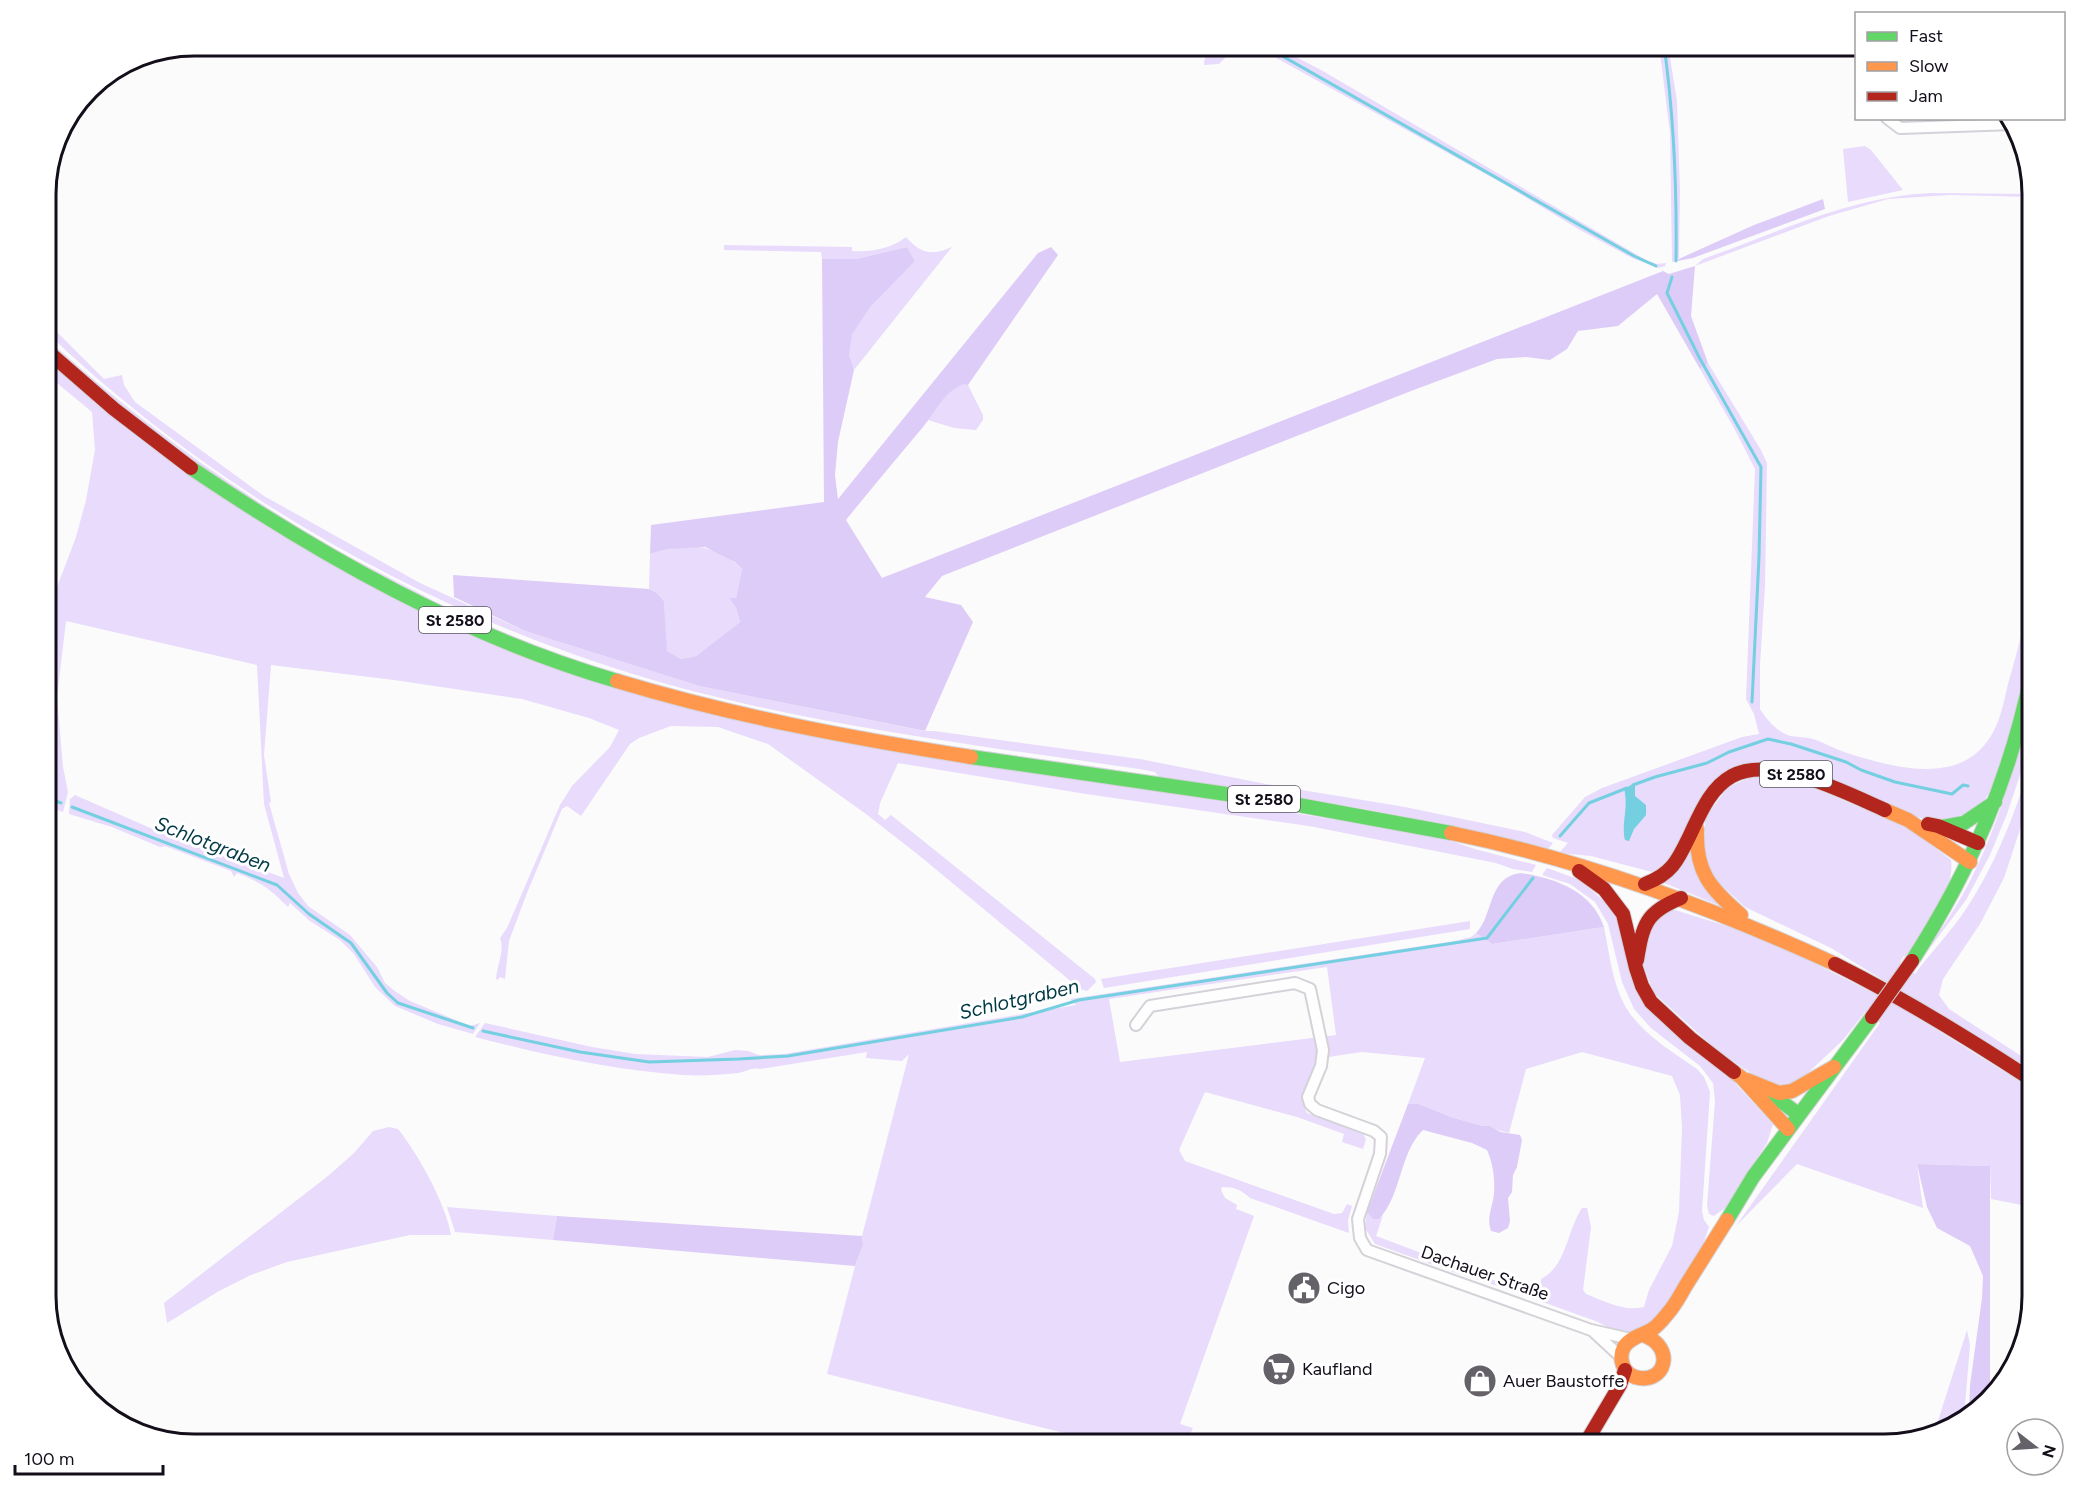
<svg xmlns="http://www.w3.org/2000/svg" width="2077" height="1489" viewBox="0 0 2077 1489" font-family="Figtree,sans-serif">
<rect width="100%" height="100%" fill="#fbfbfb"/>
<path fill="#e8dbfc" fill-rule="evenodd" d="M1214,45H1238L1219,64L1204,65C1204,57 1208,49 1214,45Z
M1253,45H1273L1321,70L1646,260L1657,264L1666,263L1665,266L1658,268L1632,258L1580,230L1502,183Z
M1659,45H1668L1677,101L1680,191L1679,258L1672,262L1670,133Z
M1865,146L1871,150L1903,190L1848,202L1843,149Z
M1930,193L2032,194V197L1950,195L1888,199L1829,216L1695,266L1703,259C1777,233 1849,197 1930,193Z
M906,237C921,254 931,256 952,247L854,370C852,365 850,361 849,356C843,323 894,282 915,261L907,247L856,259H822L821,252L724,250V245L852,247V251C872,252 890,249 906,237Z
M45,320L104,379L122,375L124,385L135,402L264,496L420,583L525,631L699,686L924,731H934L1140,759L1266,784L1405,807L1525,832L1553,843L1548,849C1456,826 1363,807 1269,793C1128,773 984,758 844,730C750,712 658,690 569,659C384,595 185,477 45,340V337C188,466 350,572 530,643C670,698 821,727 970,749C1013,755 1055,761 1098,767C1118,770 1138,774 1158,776L1155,772L1139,769C982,746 823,727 670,685C438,620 219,497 45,331Z
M45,358L186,472L573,673L1089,780L1437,836L1475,849L1536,865L1532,872L1513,869L1496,863L1309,826L1086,794L898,763L880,803L878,814L885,820L891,815L1095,979L1096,982L1087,991L1080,989L921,857L866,814L768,744L718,727L671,726L639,738L630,744L581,816L567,806L562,809L527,893L509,941L505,979L500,977L498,980L496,979C497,966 505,949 500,938L507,928L560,805L572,786L610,747L619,730L589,718L522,699L394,680L271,665L264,755L271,802L269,803L289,874L298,893L308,906L350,935L377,967L385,983L396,992L410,1001L470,1026L480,1023L473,1034L438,1024L395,1006L375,987L354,954L340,940L310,921L290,903L288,907C269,888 262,883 237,873L234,877L231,871L165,846L160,847L112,827L69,814L70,799L75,795L164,834L284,878L264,804L257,665L66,621L57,697L63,767L68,792L63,812L45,806V792L53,795L57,792L45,728V674L56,608L57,587L76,537L86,500L95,450L92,412L45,373Z
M1708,363L1761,450L1767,463L1765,586L1760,665V709C1767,720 1778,733 1791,736C1796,737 1803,737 1809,738C1822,741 1834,749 1847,753C1898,769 1970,789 1997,724C2002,712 2005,697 2008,684C2017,653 2025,622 2032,591C2032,608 2033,625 2031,642C2027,678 2005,777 1982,803C1975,811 1951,819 1941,824L1743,765L1668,864L1652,872L1591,856L1559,853L1568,843L1553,838L1552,835L1585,797L1602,788L1742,737L1759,734L1754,714L1746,699L1755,469L1734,428L1700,369ZM1624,789L1646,805L1628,840L1624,832L1628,803Z
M963,383L968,385L983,415V420L976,430L954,428L928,420C937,405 946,392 963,383Z
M690,546C709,547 729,555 742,569L736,598H729L736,608L740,622L696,656L681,659L666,651L664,601L657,593L649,589L650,554L668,549Z
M2032,701L2030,745L2007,814L1990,855L1966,900L1917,965C1935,938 1954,912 1969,883C1999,825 2015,763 2032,701Z
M2032,758V793L2004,878L1980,924L1943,979L1939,995L1949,1009L2032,1063V1072L1831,948L1745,907L1705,870V818L1728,787L1754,776L1791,778L1910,829L1951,860C1956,891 1922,932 1906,957L1904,956L1900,962L1915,974C1931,952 1951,932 1966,909C1996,864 2017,809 2032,758Z
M1690,844L1718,905L1662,882Z
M1547,868L1580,880L1615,911L1629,969L1773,1124L1767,1143L1725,1208L1714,1216L1709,1214L1707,1206L1715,1101L1713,1083L1700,1066L1651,1028L1634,1009L1622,982L1608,924L1595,902L1570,884L1542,875Z
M1672,909L1762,937L1897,1005L2032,1089V1207L1991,1199L1990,1166L1917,1164L1923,1208L1797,1164L1736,1226L1880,1023L1865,1012L1843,1040L1794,1086L1774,1088L1719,1052L1654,993L1643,965L1648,928Z
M1470,921V929L1104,988L1101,979Z
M1604,927C1609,952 1612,981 1624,1004C1639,1032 1671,1051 1697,1069L1704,1077L1710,1092L1702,1211L1704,1220L1709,1227L1703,1244L1684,1277L1657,1318L1642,1330L1619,1333L1598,1322L1540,1301L1541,1279C1567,1266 1567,1230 1582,1208H1587L1591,1227L1583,1290L1586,1294C1604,1301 1624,1312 1644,1307L1649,1290L1672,1246L1679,1212L1682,1127L1680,1095L1672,1076L1582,1052L1526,1069L1509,1133L1451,1117L1419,1104H1408L1425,1058L1362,1052L1322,1058L1303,1105L1307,1113L1363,1134L1366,1139L1363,1149L1342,1142L1344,1134L1297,1117L1205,1092L1179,1150L1185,1161L1334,1214L1342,1213L1347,1204L1352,1206L1348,1220L1349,1233L1250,1198C1242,1190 1234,1187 1222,1187L1221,1190L1225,1198L1237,1205L1236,1209L1254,1216L1180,1424L1193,1428L1185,1444H1109L827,1374L855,1266L863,1245L862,1236L909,1054L902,1061L866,1058L867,1052L760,1069C752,1067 745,1072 738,1073C720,1075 701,1076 683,1075C612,1070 544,1055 475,1037L485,1023L592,1047L635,1054L708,1057L735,1050L748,1051L759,1055L784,1054L1076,1005L1070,999L1455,941L1471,937L1476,933L1492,944ZM1327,967L1336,1035L1120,1062L1109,999Z
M389,1127L398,1129C418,1154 446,1204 451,1235H410L287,1262L251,1275L219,1291L167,1323L164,1303L328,1176L354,1153L373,1131Z
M447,1207L557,1216L553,1240L455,1232Z
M1367,1212L1374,1219H1379L1383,1215L1376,1236L1440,1260L1439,1267L1375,1244L1365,1228Z
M1452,1264L1527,1293V1295L1450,1271Z
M1967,1330L1970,1345L1964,1417L1950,1429L1937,1432L1936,1427Z"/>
<path fill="#deccf8" d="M1823,199L1825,209L1693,258L1672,262L1754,225Z
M907,247L915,261L870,307L852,334L849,355L854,370L838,442L835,475L838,499L1038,253L1051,247L1058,255L968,385L963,384C942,394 937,410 923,427C897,458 871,489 846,520L882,578L1663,271L1669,274L1695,266L1691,316L1708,363L1700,369L1657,294L1618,326L1578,331L1567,349L1550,360L1526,357L1497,359L1411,391L942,576L925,597L961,605L973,622L925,731L699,686L525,631L454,597L453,575L649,589L657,593L664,601L667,651L681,659L696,656L740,622L736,608L729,598H736L742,569L735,562L705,547L668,549L650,554L651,525L824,502L822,259H856Z
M1520,873C1555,878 1592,891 1604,927L1492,944L1476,933C1494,915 1487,878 1520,873Z
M1408,1104H1419L1451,1117L1483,1126H1489L1501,1132L1520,1135L1522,1140L1517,1167L1513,1175L1512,1192L1508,1198L1510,1221L1508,1228L1499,1233L1491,1231C1486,1217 1493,1207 1494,1193C1495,1178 1493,1164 1487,1150L1472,1143L1423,1130C1399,1153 1402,1195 1379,1219H1373L1367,1212Z
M1917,1164L1990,1166V1395L1969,1412L1970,1385L1982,1298L1983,1276L1970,1246L1937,1228L1927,1207Z
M557,1216L862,1236L863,1245L855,1266L553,1240Z"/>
<path fill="#74cfe0" d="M1631,785H1635V796L1646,805V815L1634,829L1629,841L1625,840C1621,822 1629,808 1624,789Z"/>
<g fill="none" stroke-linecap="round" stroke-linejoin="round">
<path stroke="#74cfe0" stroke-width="3" d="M1263,45L1634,256L1656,266
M1664,45C1674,117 1677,188 1676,261
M1672,277L1667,293L1699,357L1761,467L1759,557L1752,702
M1633,785L1655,777L1707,763L1729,752L1768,739L1791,744L1846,762L1861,770L1895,782L1952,794L1963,785L1968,786
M45,797L61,803
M72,807L277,885L309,914L351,943L387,993L398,1003L473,1028
M1560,836L1589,803L1627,788
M483,1031L580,1052L649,1062L739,1059L788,1056L1022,1017L1079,1000L1487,938L1533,878"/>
<defs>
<path id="street" d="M1887,118L1900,128L2014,124
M1136,1025L1150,1006L1295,983L1310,989L1323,1050L1321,1066L1308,1097L1310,1104L1317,1110L1374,1131L1381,1137L1380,1154L1358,1219L1360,1238L1367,1250L1591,1330L1631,1339
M1594,1332L1621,1357"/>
<path id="fast" d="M191,468C323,557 463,636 617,681
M971,757L1282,802L1451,833
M1942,827L1964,823L1995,802
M1912,961C1971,869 2010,779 2032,672
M1766,1090L1798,1114
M1727,1220L1753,1177L1872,1017"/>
<path id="slow" d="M617,681C733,716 851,738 971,757
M1885,810L1908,820L1970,862
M1697,829C1695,872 1710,888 1741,915
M1451,833C1584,860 1711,907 1835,964
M1734,1072L1742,1078L1788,1129
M1747,1080L1779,1093L1792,1091L1834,1067
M1643,1335C1677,1347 1665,1386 1635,1377C1623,1373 1618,1358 1624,1347C1630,1337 1643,1335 1651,1330C1658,1326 1663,1319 1668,1313C1676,1304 1681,1293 1688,1282C1701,1261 1714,1241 1727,1220"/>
<path id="jam" d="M45,349L114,409L191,468
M1928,824L1938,826L1978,843
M1579,871L1604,889L1623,914L1636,968L1642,986L1651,1002L1690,1038L1734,1072
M1645,884C1672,874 1678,860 1690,835C1700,814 1710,788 1732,776C1772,754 1846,793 1885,810
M1637,960C1643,924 1646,912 1681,898
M1835,964C1903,998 1968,1038 2032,1080
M1585,1444L1620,1385L1625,1370"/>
</defs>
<use href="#street" stroke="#d4d2d8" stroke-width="14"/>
<use href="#fast" stroke="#d4d2d8" stroke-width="16"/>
<use href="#slow" stroke="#d4d2d8" stroke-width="16"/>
<use href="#jam" stroke="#d4d2d8" stroke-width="16"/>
<use href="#street" stroke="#fefefe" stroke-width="10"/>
<use href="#fast" stroke="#63d668" stroke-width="14"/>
<use href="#slow" stroke="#ff974d" stroke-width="14"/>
<use href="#jam" stroke="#b3261e" stroke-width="14"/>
<defs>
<path id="jam-bridge" d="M1872,1017L1912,961"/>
</defs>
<use href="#jam-bridge" stroke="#d4d2d8" stroke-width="16" stroke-linecap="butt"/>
<use href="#jam-bridge" stroke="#b3261e" stroke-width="14"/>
</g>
<defs>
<symbol id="civic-disc" viewBox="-11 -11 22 22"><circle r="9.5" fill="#646169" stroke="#fff"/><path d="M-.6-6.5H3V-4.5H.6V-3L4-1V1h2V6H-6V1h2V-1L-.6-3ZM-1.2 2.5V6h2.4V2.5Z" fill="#fff"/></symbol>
<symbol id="supermarket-disc" viewBox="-11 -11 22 22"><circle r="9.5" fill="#646169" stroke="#fff"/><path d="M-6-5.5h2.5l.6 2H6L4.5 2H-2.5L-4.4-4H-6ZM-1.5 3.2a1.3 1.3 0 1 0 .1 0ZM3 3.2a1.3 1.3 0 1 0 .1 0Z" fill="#fff"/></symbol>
<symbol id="shop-disc" viewBox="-11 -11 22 22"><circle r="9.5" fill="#646169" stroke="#fff"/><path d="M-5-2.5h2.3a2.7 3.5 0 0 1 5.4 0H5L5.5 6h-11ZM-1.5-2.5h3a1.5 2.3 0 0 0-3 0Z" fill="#fff"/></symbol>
</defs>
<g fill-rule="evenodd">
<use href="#civic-disc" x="1285" y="1269" width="38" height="38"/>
<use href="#supermarket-disc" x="1260" y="1350" width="38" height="38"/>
<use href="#shop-disc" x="1461" y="1362" width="38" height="38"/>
</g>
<g text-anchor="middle" stroke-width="6" stroke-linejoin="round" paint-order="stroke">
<g fill="#fff" stroke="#5a565f" stroke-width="1.5">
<rect x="419" y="607" width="72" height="26" rx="4.5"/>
<rect x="1760" y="761" width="72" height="26" rx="4.5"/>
<rect x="1228" y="786" width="72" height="26" rx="4.5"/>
</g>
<g font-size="16" font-weight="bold" fill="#130e1a">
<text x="455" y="626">St 2580</text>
<text x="1796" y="780">St 2580</text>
<text x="1264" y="805">St 2580</text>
</g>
<g font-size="18" fill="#130e1a" stroke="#fff">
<text transform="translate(1485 1273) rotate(19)" y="6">Dachauer Straße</text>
</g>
<g font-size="18" fill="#130e1a" stroke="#fff" text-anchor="start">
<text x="1327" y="1294">Cigo</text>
<text x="1302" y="1375">Kaufland</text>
<text x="1503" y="1387">Auer Baustoffe</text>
</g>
<g font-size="20" font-style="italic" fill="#003a45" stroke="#fff">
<text transform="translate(213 844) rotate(21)" y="7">Schlotgraben</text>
<text transform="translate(1019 999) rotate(-13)" y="7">Schlotgraben</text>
</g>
</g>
<path d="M0 0H2077V1489H0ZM194 56H1884A138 138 0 0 1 2022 194V1296A138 138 0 0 1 1884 1434H194A138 138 0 0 1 56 1296V194A138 138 0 0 1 194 56Z" fill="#fff" fill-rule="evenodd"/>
<path fill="none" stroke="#130e1a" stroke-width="3" d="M194 56H1884A138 138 0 0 1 2022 194V1296A138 138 0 0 1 1884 1434H194A138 138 0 0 1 56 1296V194A138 138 0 0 1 194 56Z"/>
<rect x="1855" y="12" width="210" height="108" fill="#ffffff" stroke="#a19fa3" stroke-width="1.5"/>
<rect x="1867" y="32" width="30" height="9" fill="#63d668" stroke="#a19fa3" stroke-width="1.5"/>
<text x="1909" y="42" font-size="18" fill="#130e1a">Fast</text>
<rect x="1867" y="62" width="30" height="9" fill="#ff974d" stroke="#a19fa3" stroke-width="1.5"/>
<text x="1909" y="72" font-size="18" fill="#130e1a">Slow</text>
<rect x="1867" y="92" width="30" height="9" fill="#b3261e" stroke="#a19fa3" stroke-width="1.5"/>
<text x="1909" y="102" font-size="18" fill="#130e1a">Jam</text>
<g transform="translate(2035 1447) rotate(107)"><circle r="28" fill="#ffffff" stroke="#a19fa3" stroke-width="1.5"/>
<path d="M0-4.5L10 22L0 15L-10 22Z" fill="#646169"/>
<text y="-9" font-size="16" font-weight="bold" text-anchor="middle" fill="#130e1a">N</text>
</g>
<path d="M15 1465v9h148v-9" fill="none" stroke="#130e1a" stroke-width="3"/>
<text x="24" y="1465" font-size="18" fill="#130e1a" stroke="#ffffff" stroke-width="4.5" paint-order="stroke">100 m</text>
</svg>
